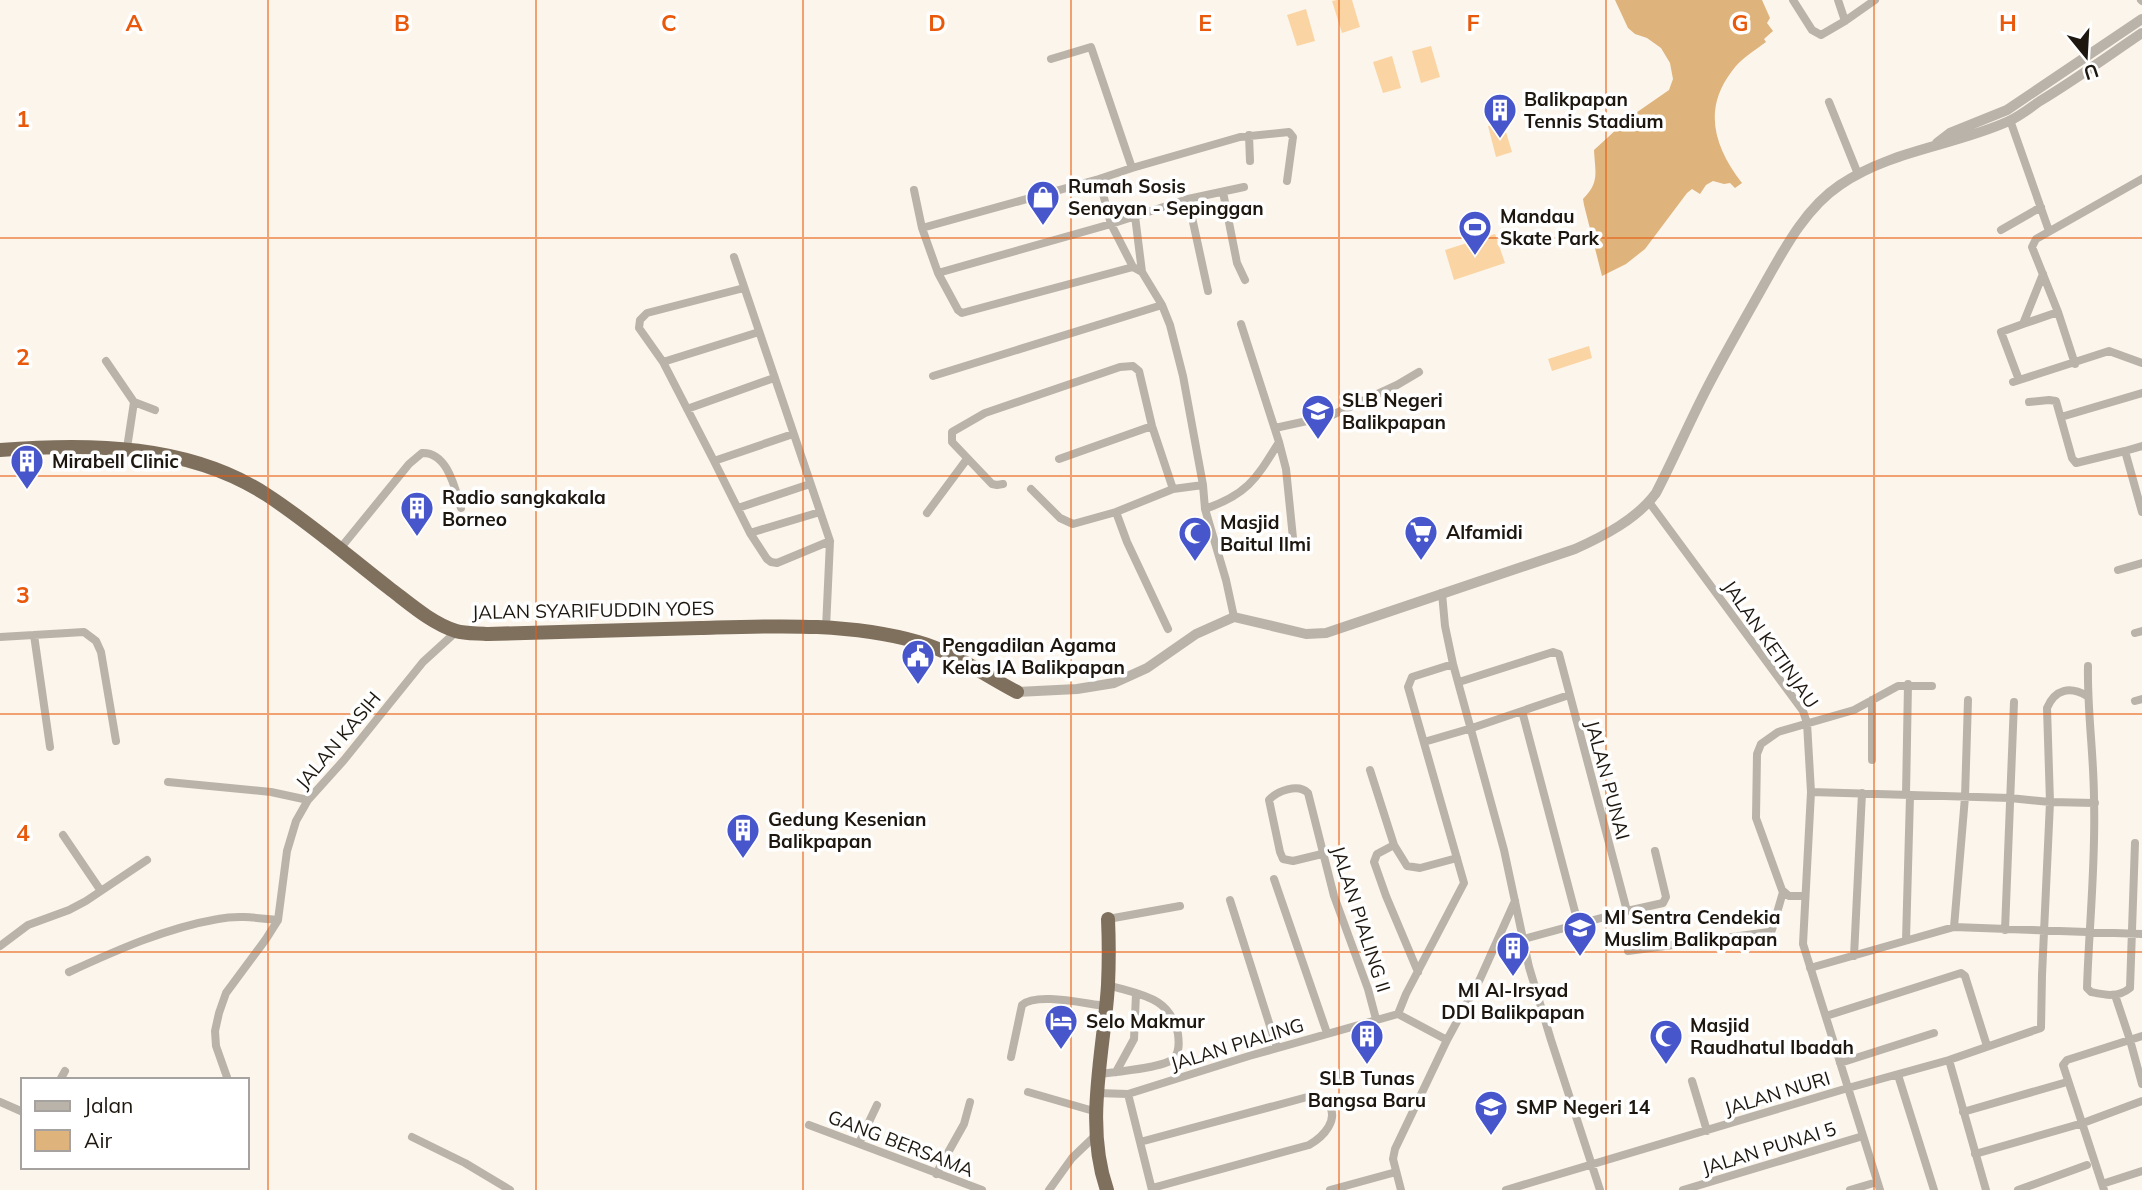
<svg xmlns="http://www.w3.org/2000/svg" width="2142" height="1190" viewBox="0 0 2142 1190" font-family="Mulish,sans-serif">
<rect width="100%" height="100%" fill="#fcf5ec"/>
<path fill="#fad5a3" d="M1337,0H1352L1360,27L1342,33L1332,1Z
M1306,9L1315,41L1297,46L1287,15Z
M1431,46L1440,77L1421,83L1412,51Z
M1392,56L1401,88L1383,93L1373,62Z
M1503,122L1512,152L1496,157L1488,126Z
M1495,234L1505,263L1454,280L1445,250Z
M1589,346L1592,358L1552,371L1548,359Z"/>
<path fill="#deb47c" d="M1615,0H1762L1770,18L1767,23L1773,31L1764,39L1766,42C1754,51 1740,59 1732,71C1702,110 1715,148 1742,183L1735,188L1730,183L1724,184L1713,181L1706,185L1700,194L1692,189L1687,193L1645,249L1626,264L1602,276L1584,205L1583,199C1600,182 1595,172 1594,150L1630,117L1669,90L1673,79L1670,63L1661,48L1647,38L1635,34L1628,28Z"/>
<g fill="none" stroke-linecap="round" stroke-linejoin="round">
<path stroke="#bab3a9" stroke-width="8" d="M1793,0L1812,30L1821,35L1845,21L1875,0
M1838,0L1845,21
M2141,0L2142,1
M1051,59L1091,47L1132,168
M1829,102L1858,174
M2010,120L2049,231
M1249,135L1250,161
M1099,179L1111,224L1133,267L1142,272L1162,305L1170,325L1183,376L1203,485L1205,509L1226,580L1234,617
M914,190L922,228L1099,179L1132,168L1240,137L1289,132L1293,137L1287,181
M1223,192L1237,263L1245,280
M1188,199L1208,291
M1135,216L1142,272
M922,228L938,273L958,310L962,313L1133,267
M2001,230L2041,207
M734,257L830,541L826,628
M938,273L1111,224L1188,199L1244,187
M2043,274L2023,324L2058,312
M106,361L134,402L127,448
M663,362L639,328L640,320L647,313L744,288
M2075,364L2058,312L2032,247L2036,239L2142,179
M933,376L1162,305
M2019,380L2001,332L2023,324
M2013,382L2109,351L2142,363
M134,402L155,410
M2029,402L2049,400L2056,401L2072,458L2076,463L2125,451L2142,512
M687,409L774,378
M2061,417L2142,393
M1275,428L1330,416L1397,385L1419,372
M793,434L714,461L750,533L767,559L771,562L777,563L830,541
M1279,442L1286,469L1293,538
M2125,451L2142,446
M1059,459L1152,426
M714,461L663,362L759,332
M1003,484L997,485L992,484L952,442V432L985,413L1120,367L1133,366L1139,371L1152,426L1173,489L1116,512L1073,524L1060,518L1031,489
M1173,489L1203,485
M1649,502L1803,711L1807,723L1811,792L1803,944L1880,1190
M738,508L810,484
M1205,509C1248,494 1256,479 1279,442L1241,324
M1116,512L1127,542L1168,629
M927,513L967,459
M750,533L820,512
M339,550L409,464L422,453C448,452 455,489 461,508
M2118,570L2142,563
M1442,593L1445,626L1453,664L1504,850L1529,967L1551,1040L1600,1190
M2135,633L2142,631
M34,635L50,747
M0,637L84,632L96,641L101,652L116,741
M2088,666C2087,711 2094,755 2094,800C2096,861 2089,926 2087,988L2091,992C2105,995 2118,998 2130,988L2135,843
M1459,682L1553,652L1559,654L1627,911L1524,939
M1872,700V760
M2135,701L2142,699
M1522,711L1578,923
M1424,742L1472,728L1569,695
M1370,770L1394,845L1407,866L1420,868L1457,858
M168,782L271,792L308,800
M1811,792L2010,798L2050,802L2095,803
M1906,795L1908,684
M63,835L101,891
M1394,845L1377,854L1374,862L1386,896L1418,972
M1322,854L1293,861L1283,859L1280,852L1269,800C1277,791 1298,783 1308,793L1334,896L1368,989L1376,1019
M1274,879L1327,1033
M1804,896H1789L1782,890L1756,818L1757,754L1761,744L1778,732L1854,710L1898,686H1932
M1230,900L1277,1048
M1627,911L1663,903L1666,897L1655,851
M1108,919L1180,906
M1954,927L1965,797L1968,700
M2005,930L2014,702
M1906,940L1910,796
M0,946L28,925L69,910L86,901L147,860
M1628,951L1769,932L1772,930L1783,892
M1854,956L1862,793
M1810,968L1954,927L2142,934
M69,972C117,950 166,928 218,919C238,915 258,918 278,920
M2115,995L2130,1040L2142,1084
M1398,1014L1406,994L1464,883L1408,687L1412,677L1453,664
M1826,1016L1961,973L1965,976L1987,1046
M1011,1057L1022,1005C1037,992 1085,1004 1106,1006
M1949,1060L1986,1190
M1840,1063L1934,1033
M1116,1072L1134,1039L1136,994
M1099,1074C1113,1072 1163,1068 1173,1059C1180,1053 1179,1042 1178,1034C1170,996 1140,995 1108,985
M1898,1075L1934,1190
M60,1080L65,1071
M228,1080L216,1046L215,1031L219,1013L226,993L266,939L278,920L287,851L296,821L308,800L344,760L423,662L457,631
M1692,1081L1707,1131
M1028,1092L1097,1112
M1097,1093L1128,1094
M0,1102L23,1112
M1963,1112L2067,1082
M809,1125L982,1190
M412,1137L465,1163L510,1190
M1140,1142L1311,1096C1318,1096 1322,1097 1327,1102C1341,1119 1323,1137 1309,1145L1152,1188
M859,1143L877,1105
M1975,1154L2083,1123L2142,1101
M936,1174L964,1124L970,1102
M2102,1184L2142,1171
M1049,1190L1072,1158L1096,1135
M1152,1190L1128,1094L1249,1056L1398,1014L1447,1040
M1330,1190L1396,1172
M1401,1190L1393,1159L1395,1149L1447,1040L1480,979L1515,901
M1506,1190L1848,1088L1949,1060L2041,1028L2042,975L2050,802L2047,708C2055,689 2070,686 2087,696
M1683,1190L1863,1136
M1850,1190L1877,1182
M2018,1190L2087,1165
M2104,1190L2063,1065L2067,1060L2142,1036"/>
<path stroke="#bab3a9" stroke-width="10" d="M1937,143L1950,133L2007,110L2142,19
M1017,692L1077,689L1114,683L1147,668L1196,634L1234,617L1306,634L1326,633L1575,549C1604,536 1637,519 1656,493C1674,458 1689,423 1707,388C1724,355 1743,322 1761,290C1782,253 1804,209 1840,185C1891,150 1954,146 2009,121C2020,116 2030,108 2040,101C2075,80 2108,56 2142,33"/>
<path stroke="#7f705d" stroke-width="14" d="M0,450C90,443 189,444 267,495C310,523 349,557 389,588C409,603 431,623 456,631C465,634 478,633 488,634C559,632 629,630 700,628C772,626 847,622 918,642C954,652 984,675 1017,692
M1107,1190C1084,1124 1104,1052 1108,985C1109,963 1109,941 1108,919"/>
</g>
<path fill="none" stroke="#e8590c" stroke-width="2" stroke-opacity="0.55" d="M268,0V1190M536,0V1190M803,0V1190M1071,0V1190M1339,0V1190M1606,0V1190M1874,0V1190M0,238H2142M0,476H2142M0,714H2142M0,952H2142"/>
<defs>
<symbol id="building-pin" viewBox="-11 -11 22 30"><path d="M0 17L-7.5 6A9.5 9.5 0 1 1 7.5 6Z" fill="#4856cb" stroke="#fff"/><path d="M-4-6H4V6H1V3H-1V6H-4ZM-2.5-4.3h1.7v1.8h-1.7ZM.8-4.3h1.7v1.8H.8ZM-2.5-1h1.7V.8h-1.7ZM.8-1h1.7V.8H.8Z" fill="#fff"/></symbol>
<symbol id="shop-pin" viewBox="-11 -11 22 30"><path d="M0 17L-7.5 6A9.5 9.5 0 1 1 7.5 6Z" fill="#4856cb" stroke="#fff"/><path d="M-5-2.5h2.3a2.7 3.5 0 0 1 5.4 0H5L5.5 6h-11ZM-1.5-2.5h3a1.5 2.3 0 0 0-3 0Z" fill="#fff"/></symbol>
<symbol id="stadium-pin" viewBox="-11 -11 22 30"><path d="M0 17L-7.5 6A9.5 9.5 0 1 1 7.5 6Z" fill="#4856cb" stroke="#fff"/><path d="M0-5a6.5 5 0 1 0 0 10a6.5 5 0 1 0 0-10ZM-3.5-1.8h7v3.6h-7Z" fill="#fff"/></symbol>
<symbol id="school-pin" viewBox="-11 -11 22 30"><path d="M0 17L-7.5 6A9.5 9.5 0 1 1 7.5 6Z" fill="#4856cb" stroke="#fff"/><path d="M0-5L7-2L0 1L-7-2ZM-4 1L0 2.5L4 1V4Q0 6-4 4Z" fill="#fff"/></symbol>
<symbol id="supermarket-pin" viewBox="-11 -11 22 30"><path d="M0 17L-7.5 6A9.5 9.5 0 1 1 7.5 6Z" fill="#4856cb" stroke="#fff"/><path d="M-6-5.5h2.5l.6 2H6L4.5 2H-2.5L-4.4-4H-6ZM-1.5 3.2a1.3 1.3 0 1 0 .1 0ZM3 3.2a1.3 1.3 0 1 0 .1 0Z" fill="#fff"/></symbol>
<symbol id="mosque-pin" viewBox="-11 -11 22 30"><path d="M0 17L-7.5 6A9.5 9.5 0 1 1 7.5 6Z" fill="#4856cb" stroke="#fff"/><path d="M3.5-4.9A6 6 0 1 0 3.5 4.9A5 5 0 1 1 3.5-4.9Z" fill="#fff"/></symbol>
<symbol id="civic-pin" viewBox="-11 -11 22 30"><path d="M0 17L-7.5 6A9.5 9.5 0 1 1 7.5 6Z" fill="#4856cb" stroke="#fff"/><path d="M-.6-6.5H3V-4.5H.6V-3L4-1V1h2V6H-6V1h2V-1L-.6-3ZM-1.2 2.5V6h2.4V2.5Z" fill="#fff"/></symbol>
<symbol id="hotel-pin" viewBox="-11 -11 22 30"><path d="M0 17L-7.5 6A9.5 9.5 0 1 1 7.5 6Z" fill="#4856cb" stroke="#fff"/><path d="M-6-4.5h1.5V1H6V5H4.5V3h-9V5H-6ZM-4 0a1.8 1.8 0 1 1 3.6 0ZM.5 0V-2.5h3Q6-2.5 6 0Z" fill="#fff"/></symbol>
</defs>
<g fill-rule="evenodd">
<use href="#building-pin" x="1481" y="91" width="38" height="52"/>
<use href="#shop-pin" x="1024" y="178" width="38" height="52"/>
<use href="#stadium-pin" x="1456" y="208" width="38" height="52"/>
<use href="#school-pin" x="1299" y="392" width="38" height="52"/>
<use href="#building-pin" x="8" y="442" width="38" height="52"/>
<use href="#building-pin" x="398" y="489" width="38" height="52"/>
<use href="#supermarket-pin" x="1402" y="513" width="38" height="52"/>
<use href="#mosque-pin" x="1176" y="514" width="38" height="52"/>
<use href="#civic-pin" x="899" y="637" width="38" height="52"/>
<use href="#building-pin" x="724" y="811" width="38" height="52"/>
<use href="#school-pin" x="1561" y="909" width="38" height="52"/>
<use href="#building-pin" x="1494" y="929" width="38" height="52"/>
<use href="#hotel-pin" x="1042" y="1002" width="38" height="52"/>
<use href="#building-pin" x="1348" y="1017" width="38" height="52"/>
<use href="#mosque-pin" x="1647" y="1017" width="38" height="52"/>
<use href="#school-pin" x="1472" y="1088" width="38" height="52"/>
</g>
<g text-anchor="middle" stroke-width="7" stroke-linejoin="round" paint-order="stroke">
<g font-size="19" font-weight="bold" fill="#1d170f" stroke="#fff" text-anchor="start">
<text x="1524" y="106">Balikpapan<tspan x="1524" dy="22">Tennis Stadium</tspan></text>
<text x="1068" y="193">Rumah Sosis<tspan x="1068" dy="22">Senayan - Sepinggan</tspan></text>
<text x="1500" y="223">Mandau<tspan x="1500" dy="22">Skate Park</tspan></text>
<text x="1342" y="407">SLB Negeri<tspan x="1342" dy="22">Balikpapan</tspan></text>
<text x="52" y="468">Mirabell Clinic</text>
<text x="442" y="504">Radio sangkakala<tspan x="442" dy="22">Borneo</tspan></text>
<text x="1220" y="529">Masjid<tspan x="1220" dy="22">Baitul Ilmi</tspan></text>
<text x="1446" y="539">Alfamidi</text>
<text x="942" y="652">Pengadilan Agama<tspan x="942" dy="22">Kelas IA Balikpapan</tspan></text>
<text x="768" y="826">Gedung Kesenian<tspan x="768" dy="22">Balikpapan</tspan></text>
<text x="1604" y="924">MI Sentra Cendekia<tspan x="1604" dy="22">Muslim Balikpapan</tspan></text>
<text x="1513" y="997" text-anchor="middle">MI Al-Irsyad<tspan x="1513" dy="22">DDI Balikpapan</tspan></text>
<text x="1086" y="1028">Selo Makmur</text>
<text x="1690" y="1032">Masjid<tspan x="1690" dy="22">Raudhatul Ibadah</tspan></text>
<text x="1367" y="1085" text-anchor="middle">SLB Tunas<tspan x="1367" dy="22">Bangsa Baru</tspan></text>
<text x="1516" y="1114">SMP Negeri 14</text>
</g>
<g font-size="19" fill="#1d170f" stroke="#fff">
<text transform="translate(593 610) rotate(-1)" y="7">JALAN SYARIFUDDIN YOES</text>
<text transform="translate(1771 644) rotate(55)" y="7">JALAN KETINJAU</text>
<text transform="translate(338 740) rotate(-50)" y="7">JALAN KASIH</text>
<text transform="translate(1608 780) rotate(75)" y="7">JALAN PUNAI</text>
<text transform="translate(1361 919) rotate(72)" y="7">JALAN PIALING II</text>
<text transform="translate(1237 1044) rotate(-17)" y="7">JALAN PIALING</text>
<text transform="translate(1777 1093) rotate(-17)" y="7">JALAN NURI</text>
<text transform="translate(901 1143) rotate(21)" y="7">GANG BERSAMA</text>
<text transform="translate(1769 1148) rotate(-17)" y="7">JALAN PUNAI 5</text>
</g>
</g>
<g font-size="23" text-anchor="middle" font-weight="bold" fill="#e8590c" stroke="#fff" stroke-width="7" stroke-linejoin="round" paint-order="stroke">
<text x="134" y="31">A</text>
<text x="402" y="31">B</text>
<text x="669" y="31">C</text>
<text x="937" y="31">D</text>
<text x="1205" y="31">E</text>
<text x="1473" y="31">F</text>
<text x="1740" y="31">G</text>
<text x="2008" y="31">H</text>
<text x="23" y="127">1</text>
<text x="23" y="365">2</text>
<text x="23" y="603">3</text>
<text x="23" y="841">4</text>
</g>
<rect x="21" y="1078" width="228" height="91" fill="#ffffff" stroke="#a5a29f" stroke-width="2"/>
<rect x="35" y="1101" width="35" height="10" fill="#bab3a9" stroke="#a5a29f" stroke-width="2"/>
<text x="84" y="1113" font-size="21" fill="#1d170f">Jalan</text>
<rect x="35" y="1130" width="35" height="21" fill="#deb47c" stroke="#a5a29f" stroke-width="2"/>
<text x="84" y="1148" font-size="21" fill="#1d170f">Air</text>
<g transform="translate(2086 56) rotate(162)" stroke="#ffffff" stroke-width="5" paint-order="stroke">
<path d="M0-5L12 26L0 18L-12 26Z" fill="#1d170f"/>
<text y="-10" font-size="19" font-weight="bold" text-anchor="middle" fill="#1d170f">U</text>
</g>
</svg>
